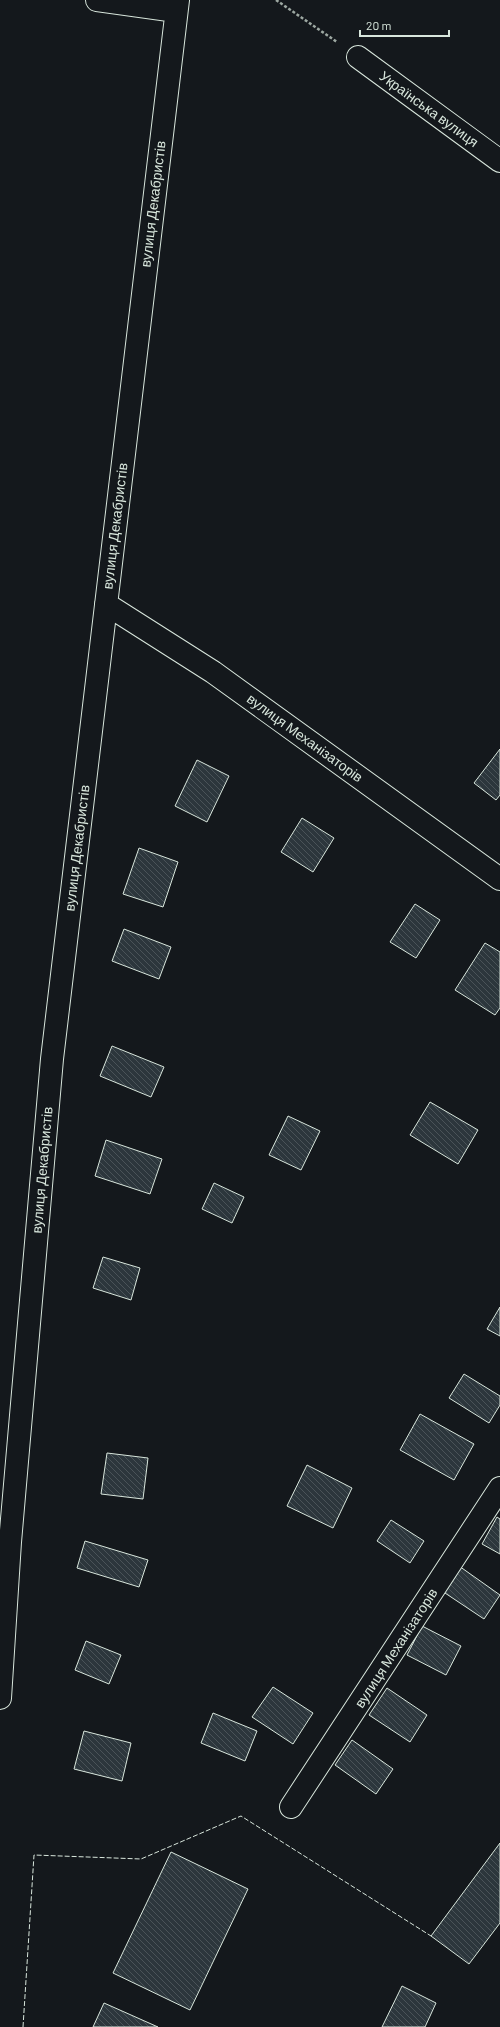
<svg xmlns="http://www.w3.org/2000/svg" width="500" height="2027" viewBox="0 0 500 2027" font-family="Barlow,sans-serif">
<defs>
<pattern id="building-back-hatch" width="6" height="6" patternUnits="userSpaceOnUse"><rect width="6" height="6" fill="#2c363c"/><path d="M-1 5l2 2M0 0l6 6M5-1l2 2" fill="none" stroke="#4a5358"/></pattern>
</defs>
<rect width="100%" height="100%" fill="#14181c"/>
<path fill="url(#building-back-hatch)" stroke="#d8e6dc" d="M500,749V795L496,800L474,783Z
M197,760L229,776L207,822L175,806Z
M302,818L334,838L313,872L281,852Z
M139,848L178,862L163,907L123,894Z
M415,904L440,920L416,958L390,942Z
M124,929L171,947L159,979L112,961Z
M485,943L500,952V1008L495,1015L455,990Z
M112,1046L164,1067L151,1097L100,1076Z
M430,1102L478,1130L458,1164L410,1135Z
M288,1116L320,1131L301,1170L269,1155Z
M106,1140L162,1159L150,1194L95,1176Z
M214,1183L244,1197L232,1223L202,1209Z
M103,1257L140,1268L131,1300L93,1288Z
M500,1307V1336L487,1329Z
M464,1374L500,1396V1405L489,1423L449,1398Z
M420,1414L474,1444L454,1480L400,1450Z
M107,1453L148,1458L143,1499L101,1494Z
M307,1465L352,1488L333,1528L287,1506Z
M497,1517L500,1519V1554L482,1544Z
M391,1520L424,1541L410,1563L377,1541Z
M85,1541L148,1560L139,1587L77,1568Z
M459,1566L500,1595L484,1619L442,1591Z
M422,1626L461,1646L446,1675L407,1655Z
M86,1641L121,1655L109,1684L75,1670Z
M273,1687L313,1713L293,1744L252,1717Z
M387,1688L427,1715L410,1742L369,1715Z
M213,1713L257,1731L245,1761L201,1743Z
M84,1731L131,1743L122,1781L74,1769Z
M352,1740L393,1769L376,1794L335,1765Z
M500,1843V1923L469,1964L431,1936Z
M171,1852L248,1889L190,2010L113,1973Z
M402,1986L436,2003L425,2027H382Z
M104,2003L158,2027H93Z"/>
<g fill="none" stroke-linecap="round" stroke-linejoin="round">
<defs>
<path id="minor" d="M97,0L176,11
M358,57L500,161
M106,604L213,672L500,879
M0,1698L10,1542L52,1059L178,0
M291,1807L500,1488"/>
</defs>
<use href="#minor" stroke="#d8e6dc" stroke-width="24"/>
<path stroke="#9da8a2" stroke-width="2.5" stroke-dasharray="3 2" stroke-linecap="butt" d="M276,0L337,42"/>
<use href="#minor" stroke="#14181c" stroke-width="22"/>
<path stroke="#d8e6dc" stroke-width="1" stroke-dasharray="5 2" stroke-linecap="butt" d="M23,2027L34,1855L141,1859L241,1816L431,1936"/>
</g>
<g text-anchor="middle" stroke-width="3" stroke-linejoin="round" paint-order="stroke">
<g font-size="14" fill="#d8e6dc" stroke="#14181c">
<text transform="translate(429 109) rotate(36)" y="5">Українська вулиця</text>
<text transform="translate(153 204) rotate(-83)" y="5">вулиця Декабристів</text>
<text transform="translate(115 526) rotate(-83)" y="5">вулиця Декабристів</text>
<text transform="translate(305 738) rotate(36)" y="5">вулиця Механізаторів</text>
<text transform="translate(77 848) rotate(-83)" y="5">вулиця Декабристів</text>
<text transform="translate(42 1170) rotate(-85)" y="5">вулиця Декабристів</text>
<text transform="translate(396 1648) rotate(-57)" y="5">вулиця Механізаторів</text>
</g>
</g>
<path d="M360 30v6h89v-6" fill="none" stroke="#d8e6dc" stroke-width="2"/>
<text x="366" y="30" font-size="12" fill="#d8e6dc" stroke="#14181c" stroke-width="3" paint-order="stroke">20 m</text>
</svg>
